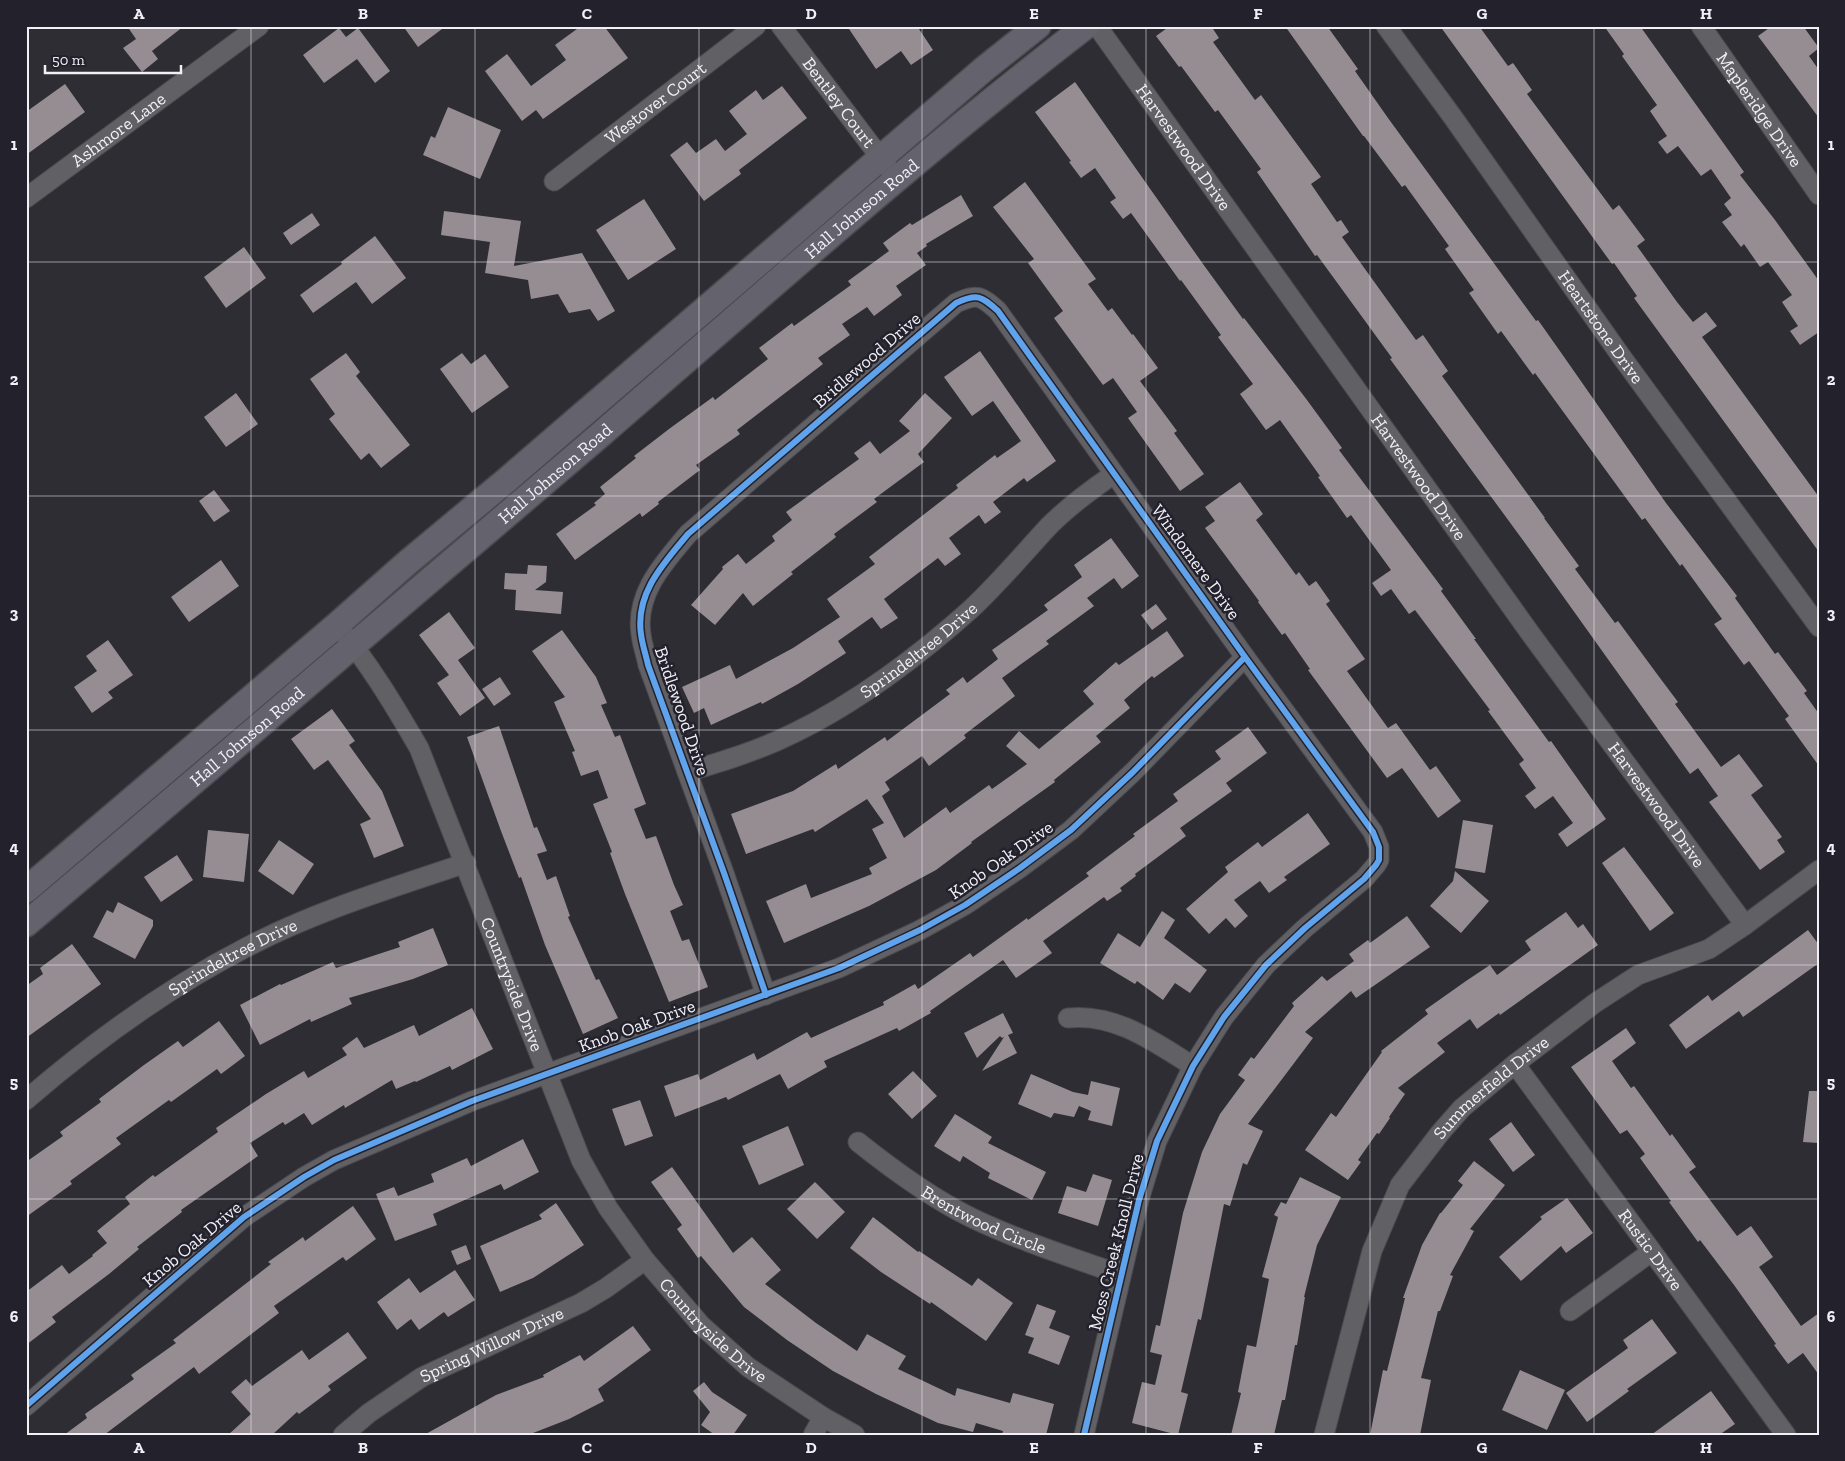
<svg xmlns="http://www.w3.org/2000/svg" width="1845" height="1461" viewBox="0 0 1845 1461" font-family="'Zilla Slab',serif">
<rect width="100%" height="100%" fill="#2e2d33"/>
<path fill="#958d92" d="M127,26H184L152,51L158,59L142,72L123,48L136,39Z
M403,26H446L418,47Z
M581,26H604L628,58L543,119L536,110L522,121L485,71L507,54L531,86L566,60L555,45Z
M847,26H917L933,50L911,65L901,51L876,69Z
M1170,26H1211L1219,38L1213,42L1255,100L1261,95L1321,177L1311,184L1337,222L1341,220L1349,232L1342,237L1416,340L1423,335L1448,371L1442,376L1545,518H1544L1579,566L1575,569L1615,623L1618,621L1657,674L1678,702L1675,704L1721,767L1739,754L1763,786L1751,795L1782,837L1777,840L1785,852L1760,870L1709,802L1718,796L1698,768L1690,774L1525,543L1390,359L1392,358L1317,255L1315,256L1257,172L1261,169L1218,110L1215,112L1181,66L1179,67L1156,36Z
M1285,26H1327L1358,69L1355,71L1388,118L1536,321L1538,320L1562,354L1666,503L1737,596L1735,598L1775,654L1778,652L1807,691L1804,693L1819,714V766L1785,719L1789,716L1749,661L1744,665L1714,624L1722,619L1682,564L1680,566L1645,518L1642,520L1535,373L1533,375L1501,331L1498,334L1469,293L1474,290L1445,249L1449,246L1405,185L1402,187L1364,136H1363Z
M1440,26H1479L1508,66L1513,63L1532,90L1527,94L1613,210L1619,205L1645,240L1637,246L1677,302L1693,322L1706,312L1717,326L1702,337L1819,497V552L1634,298L1637,296L1614,263L1612,264Z
M1604,26H1640L1744,172L1740,175L1775,220L1819,281V332L1800,345L1790,331L1798,326L1782,302L1792,295L1768,262L1760,267L1744,244L1741,247L1722,222L1732,215L1724,204L1731,198L1711,169L1701,176L1678,146L1667,154L1658,142L1667,136L1650,111L1657,105L1622,56L1624,54Z
M1772,26H1803L1819,48L1809,56L1819,70V118L1758,36Z
M339,28L346,37L358,28L390,71L375,83L357,59L324,83L303,55Z
M1075,82L1203,264L1243,319L1244,318L1307,400L1342,448L1339,450L1443,589L1441,591L1476,639H1474L1549,742L1551,741L1606,819L1567,847L1558,834L1573,823L1553,796L1535,809L1525,796L1536,788L1519,764L1524,760L1488,711L1490,710L1415,610L1409,614L1391,589L1381,596L1372,583L1391,570L1351,515L1347,518L1318,477L1320,476L1280,420L1266,430L1240,394L1253,384L1218,337L1221,335L1181,280L1180,281L1131,213L1123,219L1110,202L1116,198L1095,168L1081,178L1069,162L1071,161L1035,112Z
M65,84L85,112L26,155V112Z
M782,86L807,118L739,170L741,174L704,201L670,155L687,142L696,153L716,139L725,151L747,134L729,111L756,90L763,100Z
M448,107L501,130L480,179L423,155L431,136L435,138Z
M1025,182L1096,279L1088,284L1108,311L1112,308L1132,335L1133,334L1158,368L1140,381L1177,431L1174,433L1204,474L1180,491L1128,418L1137,412L1113,378L1103,385L1054,318L1063,311L1028,263L1034,259L993,207Z
M961,195L973,216L926,244L927,246L917,253L926,265L896,286L902,295L874,316L867,307L842,324L850,335L818,358L823,364L737,430L740,434L696,465L700,470L658,502L659,504L642,517L640,513L575,560L556,534L596,505L594,503L605,494L600,487L636,458L634,456L669,429L713,397L715,400L768,359L759,348L792,323L794,326L851,285L848,281L889,251L883,243L910,223L912,225Z
M644,199L676,249L628,280L596,230Z
M444,211L521,221L514,266L582,253L615,311L598,321L590,309L569,313L558,294L531,299L528,280L485,273L490,242L441,235Z
M312,213L320,225L291,245L283,233Z
M375,236L406,278L372,304L356,282L313,313L300,295L342,264L341,262Z
M244,247L266,278L226,308L204,277Z
M980,351L1056,461L1027,482L1024,478L993,502L1001,512L985,524L979,515L949,538L961,554L945,566L938,558L884,599L898,618L881,629L872,617L838,641L846,653L798,684L762,704L761,702L711,725L704,708L694,713L682,687L730,665L736,679L793,648L840,617L827,599L875,564L869,557L958,488L956,485L995,455L997,458L1021,441L993,401L972,416L944,377Z
M346,353L360,372L356,376L410,445L381,468L369,453L361,460L329,419L335,414L310,379Z
M462,353L471,364L485,354L509,387L472,413L440,369Z
M236,393L258,424L226,447L204,417Z
M925,393L952,418L918,454L924,462L874,499L877,502L834,534L836,537L791,572L793,574L753,606L743,593L715,625L691,605L723,569L722,567L738,554L746,564L775,541L772,536L792,520L786,512L859,459L854,453L870,441L880,454L910,431L899,421Z
M1240,482L1263,514L1256,520L1296,575L1299,572L1309,586L1316,581L1330,601L1326,604L1365,659L1347,671L1388,728L1396,723L1430,770L1436,766L1461,801L1438,818L1402,768L1387,778L1308,670L1310,669L1285,633L1282,635L1258,602L1259,601L1205,528L1215,521L1205,507Z
M214,490L230,511L214,522L199,501Z
M1111,538L1139,576L1122,589L1114,578L1087,598L1094,606L1046,641L1049,644L1002,678L1015,696L964,735L966,738L929,766L922,756L885,782L890,790L882,796L904,838L946,807L950,813L989,785L992,789L1027,764L1006,746L1019,731L1039,749L1094,704L1083,691L1116,662L1119,665L1167,631L1184,656L1154,678L1152,676L1124,700L1130,708L1096,736L1101,742L1054,780L1055,782L971,842L972,843L936,870L869,906L784,943L766,901L806,884L811,898L872,874L869,868L887,858L872,829L884,823L867,799L815,832L813,829L746,854L731,814L793,791L836,764L838,769L885,737L887,741L950,694L946,690L963,677L967,683L998,659L992,650L1048,610L1044,605L1082,577L1074,565Z
M221,560L239,586L189,622L171,597Z
M528,565L547,566L546,582L535,590L563,592L561,614L515,610L516,590L504,589L505,573L527,574Z
M1156,604L1167,619L1152,630L1141,615Z
M449,612L475,648L458,660L485,698L460,716L437,683L449,675L419,635Z
M562,630L596,677L607,703L601,705L615,737L620,735L646,804L634,809L646,839L656,836L674,885L683,905L670,911L682,941L689,939L708,987L669,1002L625,894L610,853L612,852L593,804L608,798L598,770L581,776L572,752L575,751L554,702L565,697L532,651Z
M108,640L133,675L108,692L113,698L92,713L74,687L97,671L86,656Z
M500,677L511,694L494,706L482,689Z
M332,709L355,741L349,745L382,791L404,846L374,858L360,824L371,819L328,760L314,770L291,739Z
M499,726L534,828L537,827L547,851L537,854L547,880L556,876L570,916L568,917L596,980L599,979L618,1018L583,1034L545,945L521,877L519,878L501,831L467,737Z
M1248,727L1267,753L1226,783L1232,791L1180,828L1186,836L1135,874L1136,876L1120,888L1122,891L1107,901L1104,897L1043,941L1052,953L1016,978L1003,960L930,1011L931,1013L899,1031L897,1028L824,1061L827,1067L788,1089L780,1074L728,1100L726,1097L675,1117L664,1086L698,1074L700,1080L754,1053L757,1060L807,1032L811,1038L884,1005L883,1002L915,984L918,989L970,953L973,957L1027,918L1028,920L1089,876L1086,873L1135,836L1133,834L1178,801L1173,794L1221,759L1215,751Z
M1308,813L1330,844L1284,877L1287,880L1269,893L1260,881L1234,900L1248,916L1235,928L1226,918L1209,934L1186,909L1228,872L1225,867L1258,842L1262,847Z
M1463,820L1493,825L1485,873L1455,868Z
M208,830L249,834L244,882L203,877Z
M279,840L314,864L293,895L258,871Z
M1624,847L1674,913L1650,931L1602,863Z
M177,855L193,880L161,902L144,877Z
M1455,871L1489,901L1461,933L1430,906L1453,881Z
M118,902L153,920V926L135,959L93,937L107,910L113,913Z
M1162,911L1175,920L1164,938L1207,970L1190,993L1175,983L1163,1000L1137,981L1135,984L1100,963L1118,933L1140,947Z
M1566,912L1578,928L1583,924L1598,945L1500,1015L1499,1013L1477,1029L1470,1019L1437,1043L1445,1052L1398,1088L1405,1094L1389,1117L1390,1118L1379,1134L1377,1133L1358,1160L1361,1162L1348,1180L1305,1150L1331,1113L1336,1117L1382,1052L1381,1051L1428,1014L1425,1010L1466,981L1490,965L1497,975L1531,950L1525,941Z
M1407,916L1430,947L1356,998L1351,991L1305,1032L1313,1038L1248,1124L1263,1131L1247,1165L1243,1163L1230,1206L1224,1204L1201,1320L1198,1319L1181,1392L1188,1394L1178,1435L1132,1423L1142,1382L1155,1385L1162,1355L1150,1352L1156,1325L1160,1326L1183,1213L1202,1152L1220,1114L1245,1080L1238,1075L1251,1057L1254,1059L1294,1006L1292,1003L1322,976L1327,981L1354,961L1349,954L1368,940L1370,943Z
M433,928L448,965L413,979L349,998L352,1004L311,1022L310,1019L260,1045L240,1005L280,984L281,985L333,962L336,968L400,947L398,942Z
M1808,930L1819,945V963L1743,1017L1739,1011L1686,1049L1669,1025L1708,995L1712,1001Z
M72,944L101,984L26,1038V986L43,974L40,968Z
M472,1008L493,1049L452,1070L450,1066L416,1082L415,1081L396,1089L392,1080L345,1108L344,1105L312,1125L304,1113L285,1125L283,1122L250,1143L258,1156L181,1210L182,1212L137,1247L139,1249L109,1274L52,1317L56,1322L26,1345V1292L62,1265L69,1274L93,1256L92,1255L107,1243L97,1231L130,1204L125,1197L153,1175L155,1177L218,1132L216,1128L266,1094L304,1071L308,1078L347,1055L342,1048L357,1037L364,1048L414,1025L419,1036Z
M1003,1013L1013,1033L1008,1035L1017,1053L982,1071L1004,1037L1002,1038L1000,1036L977,1058L964,1033Z
M219,1021L245,1056L221,1074L217,1069L171,1102L169,1100L116,1138L121,1144L70,1181L72,1184L26,1217V1162L63,1136L60,1132L101,1102L99,1099L144,1065L178,1041L183,1047Z
M1626,1028L1636,1043L1612,1061L1631,1088L1634,1086L1670,1136L1672,1134L1696,1167L1689,1172L1737,1236L1751,1226L1773,1257L1759,1267L1801,1326L1819,1313V1375L1803,1353L1788,1364L1774,1345L1776,1344L1734,1285L1700,1240L1698,1242L1669,1202L1671,1201L1640,1158L1645,1154L1627,1130L1620,1134L1571,1067Z
M913,1071L937,1096L912,1119L888,1094Z
M1031,1074L1073,1092L1088,1095L1091,1081L1120,1088L1112,1126L1088,1120L1091,1111L1079,1106L1074,1117L1054,1113L1051,1118L1018,1104Z
M1809,1091H1819V1143L1803,1142Z
M640,1100L653,1136L625,1146L612,1109Z
M955,1114L992,1137L988,1143L1046,1172L1032,1200L988,1178L990,1173L963,1156L960,1162L934,1146Z
M1511,1122L1535,1155L1513,1172L1489,1139Z
M788,1126L804,1165L759,1185L742,1146Z
M523,1139L539,1172L504,1190L501,1184L433,1214L437,1225L395,1241L376,1194L394,1187L398,1196L434,1182L431,1174L467,1158L471,1166Z
M1474,1161L1505,1185L1470,1229L1474,1231L1450,1275L1453,1276L1440,1311H1438L1421,1378L1431,1380L1420,1435H1370L1383,1370L1387,1371L1405,1298H1403L1422,1245L1440,1213H1441L1463,1185L1458,1181Z
M672,1167L733,1253L752,1237L781,1270L765,1284L816,1323L857,1351L867,1334L906,1356L898,1369L955,1396L957,1388L1010,1403L1013,1393L1054,1404L1046,1435H1002L1003,1431L976,1423L973,1432L938,1423L876,1394L833,1371L787,1340L744,1307L701,1256L698,1258L677,1229L682,1225L651,1182Z
M1093,1174L1112,1180L1098,1226L1058,1213L1067,1186L1086,1192Z
M1300,1177L1341,1197L1317,1245L1304,1297H1305L1297,1345H1295L1285,1400H1282L1274,1435H1231L1241,1393L1238,1392L1247,1345L1256,1347L1269,1279L1262,1277L1278,1217L1274,1215L1281,1202L1286,1204Z
M815,1182L845,1212L817,1239L787,1209Z
M1567,1198L1593,1233L1566,1253L1561,1246L1521,1281L1499,1257L1542,1219L1540,1217Z
M556,1203L584,1245L533,1278L500,1292L480,1246L542,1219L539,1215Z
M353,1206L376,1239L346,1261L343,1257L274,1306L279,1313L199,1374L194,1367L104,1435H64L87,1418L85,1414L134,1379L131,1375L176,1343L173,1340L271,1264L268,1262L303,1237L305,1241Z
M873,1217L918,1252L919,1251L972,1286L978,1278L1013,1303L986,1341L931,1302L930,1304L881,1272L850,1248Z
M466,1245L471,1259L457,1265L451,1251Z
M455,1270L475,1300L448,1317L444,1312L419,1330L411,1319L397,1330L377,1302L409,1278L420,1293Z
M1037,1304L1056,1311L1049,1328L1070,1336L1059,1365L1028,1353L1034,1338L1025,1335Z
M1652,1319L1677,1353L1627,1389L1629,1391L1587,1422L1566,1393L1628,1348L1623,1340Z
M633,1326L651,1350L598,1389L604,1401L569,1419L528,1435H424L496,1395L544,1377L543,1375L580,1355L584,1361Z
M348,1332L367,1358L328,1386L331,1390L299,1414L297,1412L272,1435H228L251,1414L231,1392L246,1379L252,1386L302,1350L309,1360Z
M1520,1370L1565,1390L1547,1430L1502,1410Z
M704,1382L712,1392L747,1415L733,1435H715L701,1425L710,1412L693,1391Z
M1711,1391L1735,1424L1719,1435H1651Z"/>
<g fill="none" stroke-linecap="round" stroke-linejoin="round">
<defs>
<g id="minor">
<path id="s1" d="M781,26L889,169"/>
<path id="s2" d="M1097,26L1530,633L1745,925"/>
<path id="s3" d="M1386,26L1452,116L1621,356L1819,627"/>
<path id="s4" d="M1701,26L1819,195"/>
<path id="s5" d="M554,181L756,26"/>
<path id="s6" d="M26,198L259,26"/>
<path id="s7" d="M337,625C369,663 394,705 419,748L581,1160L608,1208L645,1260L701,1325L748,1367L823,1417L855,1435"/>
<path id="s8" d="M687,772C724,761 760,750 794,733C856,703 920,655 971,609C999,583 1023,554 1049,526C1068,507 1092,489 1114,474"/>
<path d="M766,995L724,873L648,665C646,655 642,644 641,634C635,593 664,563 688,534L956,303C978,293 981,296 998,311L1245,657L1373,832L1379,847V860L1376,865L1364,879L1305,928L1266,965L1224,1017L1193,1066L1157,1141L1139,1200L1084,1435"/>
<path d="M1068,1018C1116,1013 1154,1042 1193,1066"/>
<path id="s9" d="M1515,1064L1786,1435"/>
<path id="s10" d="M26,1100C92,1043 169,987 247,947C316,911 392,888 466,863"/>
<path id="s11" d="M858,1142C893,1170 931,1198 972,1218C1020,1241 1071,1257 1121,1275"/>
<path d="M1570,1311L1651,1252"/>
<path d="M26,1406L244,1217L304,1177L334,1160L472,1101L839,968L920,930L965,905L1020,868L1071,830L1133,772L1245,657"/>
<path id="s12" d="M343,1435L369,1413L422,1377L581,1303L606,1288L645,1260"/>
<path d="M813,1435L823,1417"/>
<path id="s13" d="M1324,1435L1372,1251L1400,1185L1440,1133L1462,1108L1515,1064L1595,1003L1638,975L1709,949L1745,925L1819,870"/>
</g>
<g id="major">
<path d="M26,890L337,625L407,563L508,479L984,69L1038,26"/>
<path id="s14" d="M26,924C218,762 409,599 600,435C760,297 918,155 1086,26"/>
</g>
</defs>
<use href="#minor" stroke="#4b4a4f" stroke-width="21"/>
<use href="#major" stroke="#4b4a4f" stroke-width="28"/>
<use href="#minor" stroke="#616165" stroke-width="19"/>
<use href="#major" stroke="#64626c" stroke-width="25"/>
<defs>
<path id="cycleway" d="M766,995L724,873L648,665C646,655 642,644 641,634C635,593 664,563 688,534L956,303C978,293 981,296 998,311L1245,657L1373,832L1379,847V860L1376,865L1364,879L1305,928L1266,965L1224,1017L1193,1066L1157,1141L1139,1200L1084,1435
M26,1406L244,1217L304,1177L334,1160L472,1101L839,968L920,930L965,905L1020,868L1071,830L1133,772L1245,657"/>
</defs>
<use href="#cycleway" stroke="#23212b" stroke-width="9"/>
<use href="#cycleway" stroke="#60a3ed" stroke-width="6"/>
</g>
<path fill="none" stroke="#f1f0f7" stroke-width="1" stroke-opacity="0.55" d="M251,26V1435M475,26V1435M699,26V1435M922,26V1435M1146,26V1435M1370,26V1435M1594,26V1435M26,262H1819M26,496H1819M26,730H1819M26,965H1819M26,1199H1819"/>
<g text-anchor="middle" stroke-width="5" stroke-linejoin="round" paint-order="stroke">
<g font-size="18" fill="#f1f0f7" stroke="#23212b">
<text dy="6" stroke="none"><textPath href="#s5" startOffset="128">Westover Court</textPath></text>
<text dy="6" stroke="none"><textPath href="#s1" startOffset="96">Bentley Court</textPath></text>
<text dy="6" stroke="none"><textPath href="#s4" startOffset="102">Mapleridge Drive</textPath></text>
<text dy="6" stroke="none"><textPath href="#s6" startOffset="115">Ashmore Lane</textPath></text>
<text dy="6" stroke="none"><textPath href="#s2" startOffset="149">Harvestwood Drive</textPath></text>
<text dy="6" stroke="none"><textPath href="#s14" startOffset="1100">Hall Johnson Road</textPath></text>
<text dy="6" stroke="none"><textPath href="#s3" startOffset="370">Heartstone Drive</textPath></text>
<text transform="translate(867 360) rotate(-41)" y="6">Bridlewood Drive</text>
<text dy="6" stroke="none"><textPath href="#s14" startOffset="695">Hall Johnson Road</textPath></text>
<text dy="6" stroke="none"><textPath href="#s2" startOffset="554">Harvestwood Drive</textPath></text>
<text transform="translate(1196 562) rotate(54)" y="6">Windomere Drive</text>
<text dy="6" stroke="none"><textPath href="#s8" startOffset="264">Sprindeltree Drive</textPath></text>
<text transform="translate(682 711) rotate(71)" y="6">Bridlewood Drive</text>
<text dy="6" stroke="none"><textPath href="#s14" startOffset="290">Hall Johnson Road</textPath></text>
<text dy="6" stroke="none"><textPath href="#s2" startOffset="959">Harvestwood Drive</textPath></text>
<text transform="translate(1001 860) rotate(-35)" y="6">Knob Oak Drive</text>
<text dy="6" stroke="none"><textPath href="#s10" startOffset="252">Sprindeltree Drive</textPath></text>
<text dy="6" stroke="none"><textPath href="#s7" startOffset="402">Countryside Drive</textPath></text>
<text transform="translate(637 1026) rotate(-20)" y="6">Knob Oak Drive</text>
<text dy="6" stroke="none"><textPath href="#s13" startOffset="396">Summerfield Drive</textPath></text>
<text dy="6" stroke="none"><textPath href="#s11" startOffset="149">Brentwood Circle</textPath></text>
<text transform="translate(1116 1242) rotate(-76)" y="6">Moss Creek Knoll Drive</text>
<text transform="translate(192 1244) rotate(-40)" y="6">Knob Oak Drive</text>
<text dy="6" stroke="none"><textPath href="#s9" startOffset="230">Rustic Drive</textPath></text>
<text dy="6" stroke="none"><textPath href="#s7" startOffset="808">Countryside Drive</textPath></text>
<text dy="6" stroke="none"><textPath href="#s12" startOffset="175">Spring Willow Drive</textPath></text>
</g>
</g>
<rect width="1845" height="1461" fill="none" stroke="#23212b" stroke-width="55"/>
<path d="M45 65v8h136v-8" fill="none" stroke="#f1f0f7" stroke-width="2.5"/>
<text x="52" y="65" font-size="15" fill="#f1f0f7" stroke="#23212b" stroke-width="4" paint-order="stroke">50 m</text>
<rect x="28" y="28" width="1790" height="1406" fill="none" stroke="#f1f0f7" stroke-width="2"/>
<g font-size="16" text-anchor="middle" font-weight="bold" fill="#f1f0f7">
<text x="139" y="19">A</text>
<text x="363" y="19">B</text>
<text x="587" y="19">C</text>
<text x="811" y="19">D</text>
<text x="1034" y="19">E</text>
<text x="1258" y="19">F</text>
<text x="1482" y="19">G</text>
<text x="1706" y="19">H</text>
<text x="14" y="150">1</text>
<text x="1831" y="150">1</text>
<text x="14" y="385">2</text>
<text x="1831" y="385">2</text>
<text x="14" y="619">3</text>
<text x="1831" y="619">3</text>
<text x="14" y="853">4</text>
<text x="1831" y="853">4</text>
<text x="14" y="1088">5</text>
<text x="1831" y="1088">5</text>
<text x="14" y="1322">6</text>
<text x="1831" y="1322">6</text>
<text x="139" y="1453">A</text>
<text x="363" y="1453">B</text>
<text x="587" y="1453">C</text>
<text x="811" y="1453">D</text>
<text x="1034" y="1453">E</text>
<text x="1258" y="1453">F</text>
<text x="1482" y="1453">G</text>
<text x="1706" y="1453">H</text>
</g>
</svg>
